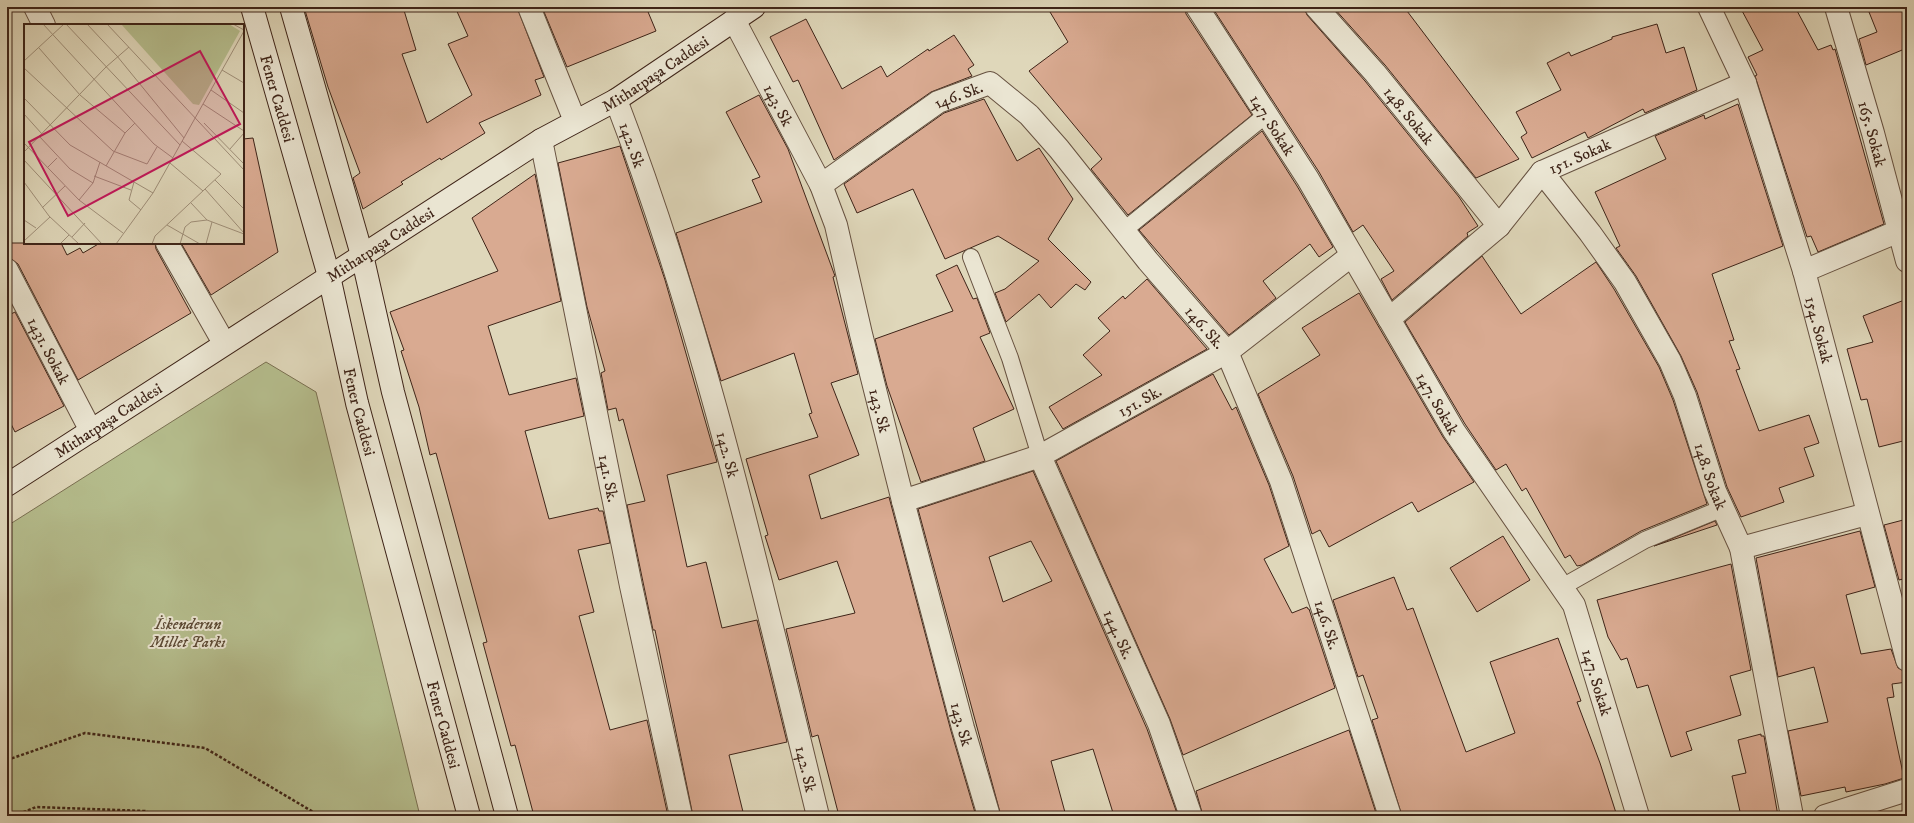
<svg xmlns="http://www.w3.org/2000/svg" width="1914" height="823" viewBox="0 0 1914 823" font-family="'IM FELL DW Pica',serif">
<rect width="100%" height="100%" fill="#dfd7ba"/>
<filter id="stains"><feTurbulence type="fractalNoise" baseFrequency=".005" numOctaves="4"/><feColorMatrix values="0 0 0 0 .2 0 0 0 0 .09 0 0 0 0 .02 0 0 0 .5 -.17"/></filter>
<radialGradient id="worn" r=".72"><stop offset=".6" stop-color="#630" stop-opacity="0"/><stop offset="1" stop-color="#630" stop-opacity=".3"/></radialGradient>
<path fill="#b5bd8d" stroke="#7a7052" d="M266,362L316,392L420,816H7V526Z"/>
<path fill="#d9aa91" stroke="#3e2418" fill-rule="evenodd" d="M304,7H403L416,50L402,54L427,123L472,95L448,44L468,36L455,7H517L544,77L535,80L541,95L479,123L485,133L441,160L440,158L401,182L403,184L363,209L353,178L360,173L328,87Z
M542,7H646L656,31L567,67Z
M1047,7H1185L1186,14L1252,115L1128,215L1091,169L1102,159L1029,71L1068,42Z
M1212,7H1304L1307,15L1365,81L1459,197L1478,226L1467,233L1468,236L1392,300L1381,279L1394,271L1363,225L1353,232L1319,172Z
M1333,7H1404L1519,159L1476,178L1385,65Z
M1740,7H1795L1818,50L1831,45L1833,50L1835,49L1884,224L1818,252L1811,236L1807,237L1755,76L1757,75L1748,57L1763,50Z
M1867,7H1907V48L1866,65L1859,39L1877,32Z
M806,19L842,89L881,66L887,77L928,49L929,51L954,35L974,65L968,69L972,76L931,92L834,160L798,80L793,82L770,37Z
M1657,24L1666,53L1684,47L1697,90L1645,113L1643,109L1588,138L1585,132L1532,158L1521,137L1527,133L1516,112L1561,90L1547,63L1569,52L1571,56L1612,39V37Z
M759,95L788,149L835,276L833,277L858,374L831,383L859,455L809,475L821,519L889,497L951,731L976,816H839L818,735L812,737L786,629L855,613L837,561L779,580L765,536L768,535L746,459L818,437L809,414L812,413L794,353L721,381L676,233L762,202L752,180L760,177L726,112Z
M984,99L1017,161L1039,148L1073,199L1048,239L1091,282L1085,290L1076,284L1051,308L1039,294L1006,322L995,293L1005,289L1039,261L998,236L945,259L913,189L857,213L844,184L944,113Z
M1738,104L1783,246L1712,274L1734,340L1729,341L1740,369L1736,370L1759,431L1809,415L1819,443L1804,448L1814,476L1779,488L1784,502L1741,517L1727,487L1697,392L1681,356L1636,276L1616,248L1620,246L1595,192L1666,159L1655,136L1704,115L1705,119Z
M1262,131L1297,186L1333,247L1319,257L1310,244L1263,281L1276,298L1229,335L1139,230Z
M253,138L278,252L211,295L181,243H243V139Z
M620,146L665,280L717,462L667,475L687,567L706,562L722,628L757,620L787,742L729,755L744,816H693L655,630H653L627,505L645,501L623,419L619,421L616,408L608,410L601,373L605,371L587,307L558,163Z
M535,174L561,301L488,326L509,395L576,378L584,416L525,431L549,519L598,508L599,511H603L610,543L578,550L594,612L579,616L610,730L647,720L668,816H534L515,745L511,746L483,643L487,642L436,453L430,455L419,407L401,351L404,350L390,312L498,271L472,218Z
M7,243H61L67,255L80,248L83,253L100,243H155L156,249L191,313L78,380L18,264L7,256Z
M1482,256L1521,314L1596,262L1614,289L1659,367L1673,400L1707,504L1641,531L1582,565L1577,566L1570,555L1565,558L1526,488L1522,491L1506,464L1496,470L1465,424L1405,322Z
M957,265L973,299L977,298L990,333L980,337L1014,409L973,428L985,461L921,482L887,386L875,339L953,311L936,275Z
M1147,279L1207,349L1063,429L1049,407L1102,375L1083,355L1110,331L1098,318L1123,296L1125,299Z
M1359,293L1443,437L1474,482L1418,512L1412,502L1329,547L1320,530L1312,534L1293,476L1258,394L1320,355L1302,328Z
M1907,299V440L1879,447L1867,399L1861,400L1847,349L1873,342L1863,316Z
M15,312L64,406L15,432L7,416V316Z
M1213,374L1232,410L1236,407L1269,485L1289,546L1264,559L1292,613L1307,607L1308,609H1309L1335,688L1183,755L1170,719L1056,461Z
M1033,471L1147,729L1178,816H1114L1093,749L1051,761L1066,816H1001L918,509ZM1031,541L1052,581L1003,602L989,557Z
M1907,519V578L1899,580L1884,525Z
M1715,521L1717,525L1654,546Z
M1860,531L1875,587L1846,595L1861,654L1891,649L1898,668L1907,672V682L1892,684L1894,697L1887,698L1904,778L1885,784L1846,792L1845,787L1801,796L1788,731L1828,722L1814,667L1778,677L1756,558Z
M1503,536L1530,580L1477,612L1450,568Z
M1731,564L1751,670L1730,676L1741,715L1686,732L1692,750L1671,757L1648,685L1637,688L1627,658L1621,660L1608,637L1597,600Z
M1394,577L1407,610L1413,608L1466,752L1515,733L1490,662L1558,638L1581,701L1577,702L1600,763L1617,816H1402L1372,720L1378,718L1363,675L1358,677L1333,600Z
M1349,730L1377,816H1203L1196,791Z
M1761,734V736H1764L1778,816H1741L1732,776L1746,773L1738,740Z"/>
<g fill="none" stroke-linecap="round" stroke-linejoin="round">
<defs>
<path id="lane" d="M1123,231L1266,115
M971,257L1010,358L1040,456
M1562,587L1645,540L1723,508"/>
<g id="street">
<path d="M35,7L44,25"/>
<path d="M529,7L575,121"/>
<path id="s1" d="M1197,7L1308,179L1454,431L1574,605L1638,816"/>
<path id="s2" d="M1316,7L1375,73L1499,226"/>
<path id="s3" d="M1709,7L1745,83L1804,271L1907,660"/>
<path id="s4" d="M1836,7L1873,133L1907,261"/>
<path id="s5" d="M734,20L821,185L836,225L861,334L903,501L963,728L989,816"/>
<path id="s6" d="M616,100C705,332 759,575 818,816"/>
<path id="s7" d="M541,140L631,586L681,816"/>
<path id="s8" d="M1542,172L1590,233L1625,282L1670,361L1685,396L1715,491L1741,548L1792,816"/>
<path id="s9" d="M821,185L938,102L990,83L1029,115L1059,149L1148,261L1227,352L1281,481L1390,816"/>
<path d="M167,243L224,343"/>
<path id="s10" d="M7,270L91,431"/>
<path d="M1804,271L1899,231L1907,229"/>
<path id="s11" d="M1389,319L1499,226L1542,172L1745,83"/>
<path id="s12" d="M1040,456L1159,724L1191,816"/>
<path id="s13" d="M903,501L1040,456L1227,352L1352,255"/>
<path d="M1741,548L1867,514"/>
<path d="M1825,816L1907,790"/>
</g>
<g id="secondary">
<path id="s14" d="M252,7L329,276L357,403L469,816"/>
<path d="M291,7L362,255L393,392L507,816"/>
<path id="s15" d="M7,485L541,140L616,100L754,7"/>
</g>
</defs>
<use href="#lane" stroke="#665140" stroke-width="18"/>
<use href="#street" stroke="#665140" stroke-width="24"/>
<use href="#secondary" stroke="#3e2418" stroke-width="24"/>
<path stroke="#3e2418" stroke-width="2.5" stroke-dasharray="3 2" stroke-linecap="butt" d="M7,760L85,733L205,748L320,816
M14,816L36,807L145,811L157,816"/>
<use href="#lane" stroke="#eae5d2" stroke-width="16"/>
<use href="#street" stroke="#eae5d2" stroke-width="22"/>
<use href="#secondary" stroke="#eae5d2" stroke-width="22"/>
</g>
<g text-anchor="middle" stroke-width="4" stroke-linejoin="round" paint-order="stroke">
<g font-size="16" fill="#3e2418" stroke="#eae5d2">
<text dy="6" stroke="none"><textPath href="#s15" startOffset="768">Mithatpaşa Caddesi</textPath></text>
<text dy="6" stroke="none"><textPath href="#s9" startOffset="165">146. Sk.</textPath></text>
<text dy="6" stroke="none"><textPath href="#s14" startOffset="95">Fener Caddesi</textPath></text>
<text dy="6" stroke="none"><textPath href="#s5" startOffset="96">143. Sk</textPath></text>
<text dy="6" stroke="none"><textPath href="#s2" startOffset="143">148. Sokak</textPath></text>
<text dy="6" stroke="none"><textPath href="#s1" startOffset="140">147. Sokak</textPath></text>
<text dy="6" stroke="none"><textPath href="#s4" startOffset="132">165. Sokak</textPath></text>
<text dy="6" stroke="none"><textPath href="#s6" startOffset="48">142. Sk</textPath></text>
<text dy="6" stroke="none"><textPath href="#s11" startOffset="254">151. Sokak</textPath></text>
<text dy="6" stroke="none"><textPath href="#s15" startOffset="444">Mithatpaşa Caddesi</textPath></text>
<text dy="6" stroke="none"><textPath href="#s9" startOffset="525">146. Sk.</textPath></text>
<text dy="6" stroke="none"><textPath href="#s3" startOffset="342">154. Sokak</textPath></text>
<text dy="6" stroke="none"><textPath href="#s10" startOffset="91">1431. Sokak</textPath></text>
<text dy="6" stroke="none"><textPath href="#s13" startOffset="258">151. Sk.</textPath></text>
<text dy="6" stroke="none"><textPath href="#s1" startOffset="464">147. Sokak</textPath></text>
<text dy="6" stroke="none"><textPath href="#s5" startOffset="420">143. Sk</textPath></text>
<text dy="6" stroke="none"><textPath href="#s14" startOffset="419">Fener Caddesi</textPath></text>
<text dy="6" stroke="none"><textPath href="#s15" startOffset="120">Mithatpaşa Caddesi</textPath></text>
<text dy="6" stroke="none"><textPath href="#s6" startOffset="372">142. Sk</textPath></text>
<text dy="6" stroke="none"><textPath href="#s8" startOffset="351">148. Sokak</textPath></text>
<text dy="6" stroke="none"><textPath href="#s7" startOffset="345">141. Sk.</textPath></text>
<text dy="6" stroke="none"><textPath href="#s9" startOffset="849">146. Sk.</textPath></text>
<text dy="6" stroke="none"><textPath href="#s12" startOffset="195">144. Sk.</textPath></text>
<text dy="6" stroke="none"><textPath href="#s1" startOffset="788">147. Sokak</textPath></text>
<text dy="6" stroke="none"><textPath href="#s14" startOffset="743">Fener Caddesi</textPath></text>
<text dy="6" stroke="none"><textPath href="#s5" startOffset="744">143. Sk</textPath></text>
<text dy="6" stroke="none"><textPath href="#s6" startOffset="696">142. Sk</textPath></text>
</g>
<g font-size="16" font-style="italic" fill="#5c4a35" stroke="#eae5d2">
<text x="188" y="629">İskenderun<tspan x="188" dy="18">Millet Parkı</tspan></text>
</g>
</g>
<g transform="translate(24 24)">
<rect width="220" height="220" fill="#dfd7ba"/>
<path d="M97,0H205L216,7L175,81L169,80Z" fill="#b5bd8d"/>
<path fill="none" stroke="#9f8f79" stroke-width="1" d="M19,0L130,120L149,134M42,0L156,121M63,0L93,32L160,114M83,0L220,146M209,0L220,6M15,24L56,71L101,109M0,37L40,0M0,44L89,127L123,140L133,123M198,46L220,59M187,66L220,89M0,74L46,121L129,169M179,80L220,107M0,90L18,110M180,99L220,140M15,112L46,145L69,159M0,119L55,176L99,209M206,125L220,109M0,128L82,43L105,23M0,136L78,220M146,139L179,167M82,142L101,109L111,99M24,143L33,134M70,152L107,166M191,156L220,185M0,158L25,192L55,220M110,158L105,176L117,186M181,165L220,209M55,176L69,159L76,138M167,179L183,196L220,210M18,184L41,162M0,196L12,204M143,201L176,220M48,213L61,199M0,217L26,193M36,220L45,211M92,220L129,169L220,7M128,220L131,212L197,150L158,117M156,220L161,203L167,198L183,196M182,220L188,198"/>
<path fill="#c2185b" fill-opacity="0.15" stroke="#c2185b" stroke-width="2" d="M176,27L216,100L44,192L5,118Z"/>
<rect width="220" height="220" fill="none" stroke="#3e2418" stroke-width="2"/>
</g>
<rect width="1914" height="823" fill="none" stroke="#dfd7ba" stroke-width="24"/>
<rect x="8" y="8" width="1898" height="807" fill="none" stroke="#3e2418" stroke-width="2"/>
<rect x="12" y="12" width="1890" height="799" fill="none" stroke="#3e2418"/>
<rect width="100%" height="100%" filter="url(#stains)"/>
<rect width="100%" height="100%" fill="url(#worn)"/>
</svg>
